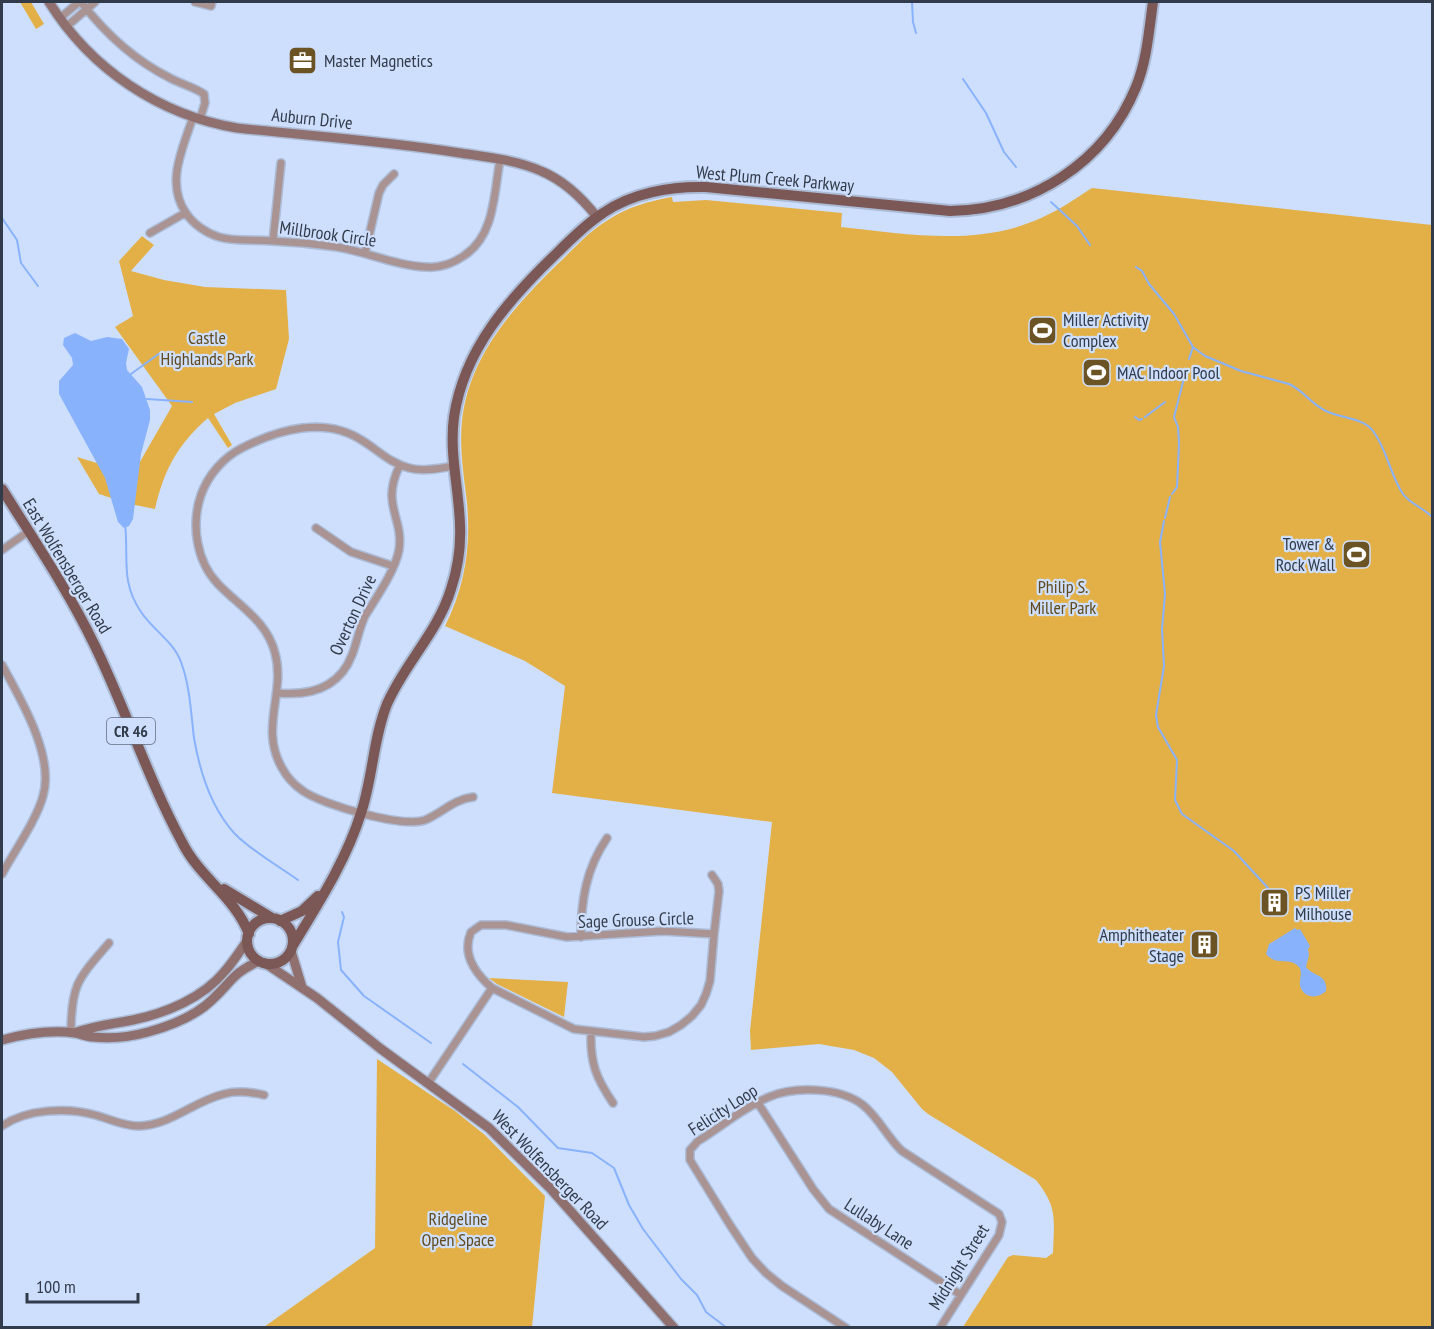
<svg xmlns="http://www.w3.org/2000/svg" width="1434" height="1329" viewBox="0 0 1434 1329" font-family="'PT Sans Narrow',sans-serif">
<rect width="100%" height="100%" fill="#cedffd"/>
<path fill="#e3b048" d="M20,2H31L44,24L36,29Z
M1092,188L1432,225V1327H963L1008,1257L1013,1255L1046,1258L1053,1253C1054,1219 1058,1208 1036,1180L928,1114L922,1109L892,1072L874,1058L854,1050L819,1044L751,1050L750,1031L772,822L552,793L565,686L525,661L445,626C465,586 471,547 467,503C464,476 459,448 462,421C469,354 517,303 563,259C577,245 591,230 608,220C627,207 650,201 672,197L673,202L706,200L842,213L841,227C908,234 977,247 1041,218C1059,210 1075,199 1092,188Z
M142,236L154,245L131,271L164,280L205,287L286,290L289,339L276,389L235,403L214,414L232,445L228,448L208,418C177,445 164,470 155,509L130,504L99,494L77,457L133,474L172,406L115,327L133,316L119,261Z
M489,978L568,982L564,1017L497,984Z
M377,1059L455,1111L485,1135L545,1196L532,1327H264L375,1248Z"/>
<path fill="#89b2fc" d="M75,333L91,341L107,337L122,339L129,349L126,363L127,370L142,387L150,410V420L141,454L133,519L129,526L124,528L118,522L105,478L59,394V381L73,365L72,358L63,345L64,338Z
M1295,928L1297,930L1300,929L1310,946L1308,949L1309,955L1306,967C1314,977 1328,974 1326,991C1318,999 1304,999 1300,986C1299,980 1303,972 1299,967C1290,956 1277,967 1266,954L1269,944Z"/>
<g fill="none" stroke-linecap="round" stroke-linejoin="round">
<path stroke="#89b2fc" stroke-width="2" d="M912,2L913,22L916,33
M963,79L986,113L1004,152L1016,167
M1051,202L1077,226L1090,245
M2,218L17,240L21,263L38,286
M1136,267L1142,271L1149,284L1174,314L1193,347L1205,356L1241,371L1289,384C1303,390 1312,405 1326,411C1340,418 1364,418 1373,431C1387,449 1390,475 1403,494C1410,504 1424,508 1432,517
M1189,359L1193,347
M131,374L160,353
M147,399L192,402
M1135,417L1139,420L1142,419
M1145,417L1165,402
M1172,494L1177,487L1179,443L1178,427L1174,417L1184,378
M1165,518L1170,497
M1164,521L1160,542L1165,594L1162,629L1164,666L1156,715L1158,727L1177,760L1175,800L1182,814L1234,851L1268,888
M125,524C129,558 120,581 141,612C153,630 174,642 181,662C190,686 191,713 194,738C200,773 211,808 235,834C253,852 277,865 298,880
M342,912L344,917L338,942L341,970L364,996L431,1043
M463,1064L518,1107L558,1148L592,1153L614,1168L629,1205L643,1229L681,1279L697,1295L706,1312L727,1328"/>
<defs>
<path id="street" d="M81,2C105,33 134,60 170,78C181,84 194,87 204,94L205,103L200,119
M195,2L211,6L212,2
M60,18L79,2
M66,27L95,2
M193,117C183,148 165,183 186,213C193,224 206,233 219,237C236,242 256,239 273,241C295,242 316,244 337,247C367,252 397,266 427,267C441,268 454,263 465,255C495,235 494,192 500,160
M150,233L185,213
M273,241L281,163
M365,253L379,193L383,185L394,174
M454,466C440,468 424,472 409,468C390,463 379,451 363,441C326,416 279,429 242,448C224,457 208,475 201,495C191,524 196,561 218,584C239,606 267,621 275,653C286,693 259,728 282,768C287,777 294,785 303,791C323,805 402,828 425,820C442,813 454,799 473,797
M316,528L351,552L393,566
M2,550L29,531
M2,665C20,698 55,756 43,796C37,819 14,852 2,874
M277,693C309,696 339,689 352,655C357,642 359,629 365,616C376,598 395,571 399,550C404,517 380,505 400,465
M712,875L718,884L719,891L714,934
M481,925H506L567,937L663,931L714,934L710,981L706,994L701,1005L692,1016L681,1025L669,1032L655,1036L644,1037L574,1029L492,988C476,974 461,955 471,932Z
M581,937C581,900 586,869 607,838
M591,1032C590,1063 596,1078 613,1103
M71,1033C71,984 78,979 109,943
M429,1082L492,988
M758,1103L813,1189L829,1209L961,1295
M2,1126C26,1109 67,1107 95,1115C110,1119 123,1126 139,1126C171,1125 194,1101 224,1094C237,1090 251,1092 264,1095
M846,1328L782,1286L766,1273L752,1258L730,1225L690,1160V1150L698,1141C721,1127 744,1107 769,1097C795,1086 840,1087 863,1105C879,1118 887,1137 902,1151L999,1214L1002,1222L999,1235L940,1328"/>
<path id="secondary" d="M49,2C91,69 159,115 237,128C311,136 386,141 460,153C487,157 516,160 541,171C563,180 582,198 597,217
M291,951L302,987
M265,963L317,998L381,1049L489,1128L550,1188L674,1328
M74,1033C93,1026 112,1024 133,1020C166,1013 203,998 225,971C233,962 240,951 247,941
M2,1040C24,1034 52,1030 75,1033C81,1034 87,1037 93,1037C111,1039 130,1037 148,1032C170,1026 196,1016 213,999C232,981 233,973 259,961"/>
<path id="primary" d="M2,489C34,540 68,590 95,646C126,710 148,779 182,842C199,877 235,897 249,934
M224,889L272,918
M247 941a23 23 0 1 1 46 0a23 23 0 1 1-46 0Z
M280,921L302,911L318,896
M292,947C318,904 346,861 361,813C373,777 373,739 387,704C405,663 438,632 451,589C458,568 461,547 460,525C459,489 449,453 454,417C464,349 509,299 557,253C571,239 586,224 603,213C632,193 671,186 706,187L950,211C1031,210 1105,163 1136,87C1147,60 1149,30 1153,2"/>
</defs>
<use href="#street" stroke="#acbbd6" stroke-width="10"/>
<use href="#secondary" stroke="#acbbd6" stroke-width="12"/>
<use href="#primary" stroke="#acbbd6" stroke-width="14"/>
<use href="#street" stroke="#a99493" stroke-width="7"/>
<use href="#secondary" stroke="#8f706f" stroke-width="9"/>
<use href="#primary" stroke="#7b5755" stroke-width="10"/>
</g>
<defs>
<symbol id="office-square" viewBox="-11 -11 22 22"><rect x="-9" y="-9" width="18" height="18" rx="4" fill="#6c5324" stroke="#cedffd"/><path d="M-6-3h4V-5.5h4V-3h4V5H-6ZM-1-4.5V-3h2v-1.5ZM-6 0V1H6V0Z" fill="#fff"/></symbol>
<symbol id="stadium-square" viewBox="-11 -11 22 22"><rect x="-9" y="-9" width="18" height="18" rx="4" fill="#6c5324" stroke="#cedffd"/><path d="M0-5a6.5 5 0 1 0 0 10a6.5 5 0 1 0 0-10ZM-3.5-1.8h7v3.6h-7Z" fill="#fff"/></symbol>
<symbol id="building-square" viewBox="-11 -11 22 22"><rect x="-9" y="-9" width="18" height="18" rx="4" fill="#6c5324" stroke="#cedffd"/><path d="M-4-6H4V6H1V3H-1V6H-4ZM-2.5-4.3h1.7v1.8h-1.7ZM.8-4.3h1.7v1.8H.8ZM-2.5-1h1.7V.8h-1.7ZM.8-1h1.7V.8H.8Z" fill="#fff"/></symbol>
</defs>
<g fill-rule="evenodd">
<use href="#office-square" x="286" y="44" width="33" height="33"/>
<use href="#stadium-square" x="1026" y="314" width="33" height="33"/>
<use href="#stadium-square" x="1080" y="356" width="33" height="33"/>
<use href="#stadium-square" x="1340" y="538" width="33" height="33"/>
<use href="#building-square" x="1258" y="886" width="33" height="33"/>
<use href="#building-square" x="1188" y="928" width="33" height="33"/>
</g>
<g text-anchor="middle" stroke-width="4.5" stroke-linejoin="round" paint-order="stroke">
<rect fill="#cedffd" stroke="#616c80" stroke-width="1.5" x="107" y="718" width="48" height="26" rx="4.5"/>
<g font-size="16" font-weight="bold" fill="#323b4a">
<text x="131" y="737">CR 46</text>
</g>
<g font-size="18" fill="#323b4a" stroke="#cedffd" text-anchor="start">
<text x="324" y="67">Master Magnetics</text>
<text x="1063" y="326">Miller Activity<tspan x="1063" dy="21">Complex</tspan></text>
<text x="1117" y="379">MAC Indoor Pool</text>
<text x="1335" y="550" text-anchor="end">Tower &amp;<tspan x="1335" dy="21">Rock Wall</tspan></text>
<text x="1295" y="899">PS Miller<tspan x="1295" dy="21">Milhouse</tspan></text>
<text x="1184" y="941" text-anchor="end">Amphitheater<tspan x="1184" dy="21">Stage</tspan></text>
</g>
<g font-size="18" fill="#323b4a" stroke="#cedffd">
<text transform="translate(312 119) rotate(6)" y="6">Auburn Drive</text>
<text transform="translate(775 179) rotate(5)" y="6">West Plum Creek Parkway</text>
<text transform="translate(328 234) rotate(8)" y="6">Millbrook Circle</text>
<text transform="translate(67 566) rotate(59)" y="6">East Wolfensberger Road</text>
<text transform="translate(353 615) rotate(-65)" y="6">Overton Drive</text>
<text transform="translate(636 920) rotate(-2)" y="6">Sage Grouse Circle</text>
<text transform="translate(723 1110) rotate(-33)" y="6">Felicity Loop</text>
<text transform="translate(550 1170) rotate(46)" y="6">West Wolfensberger Road</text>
<text transform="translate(879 1224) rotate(33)" y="6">Lullaby Lane</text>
<text transform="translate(959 1267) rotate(-58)" y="6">Midnight Street</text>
</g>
<g font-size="18" fill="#61491b" stroke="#cedffd">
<text x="207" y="344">Castle<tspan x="207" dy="21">Highlands Park</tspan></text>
<text x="1063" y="593">Philip S.<tspan x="1063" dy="21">Miller Park</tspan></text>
<text x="458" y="1225">Ridgeline<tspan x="458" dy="21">Open Space</tspan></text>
</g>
</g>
<rect width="1434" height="1329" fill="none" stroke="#323b4a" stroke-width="6"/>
<path d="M27 1293v9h111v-9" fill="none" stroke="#323b4a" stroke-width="3"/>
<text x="36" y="1293" font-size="18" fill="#323b4a" stroke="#cedffd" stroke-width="4.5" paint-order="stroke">100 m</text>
</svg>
